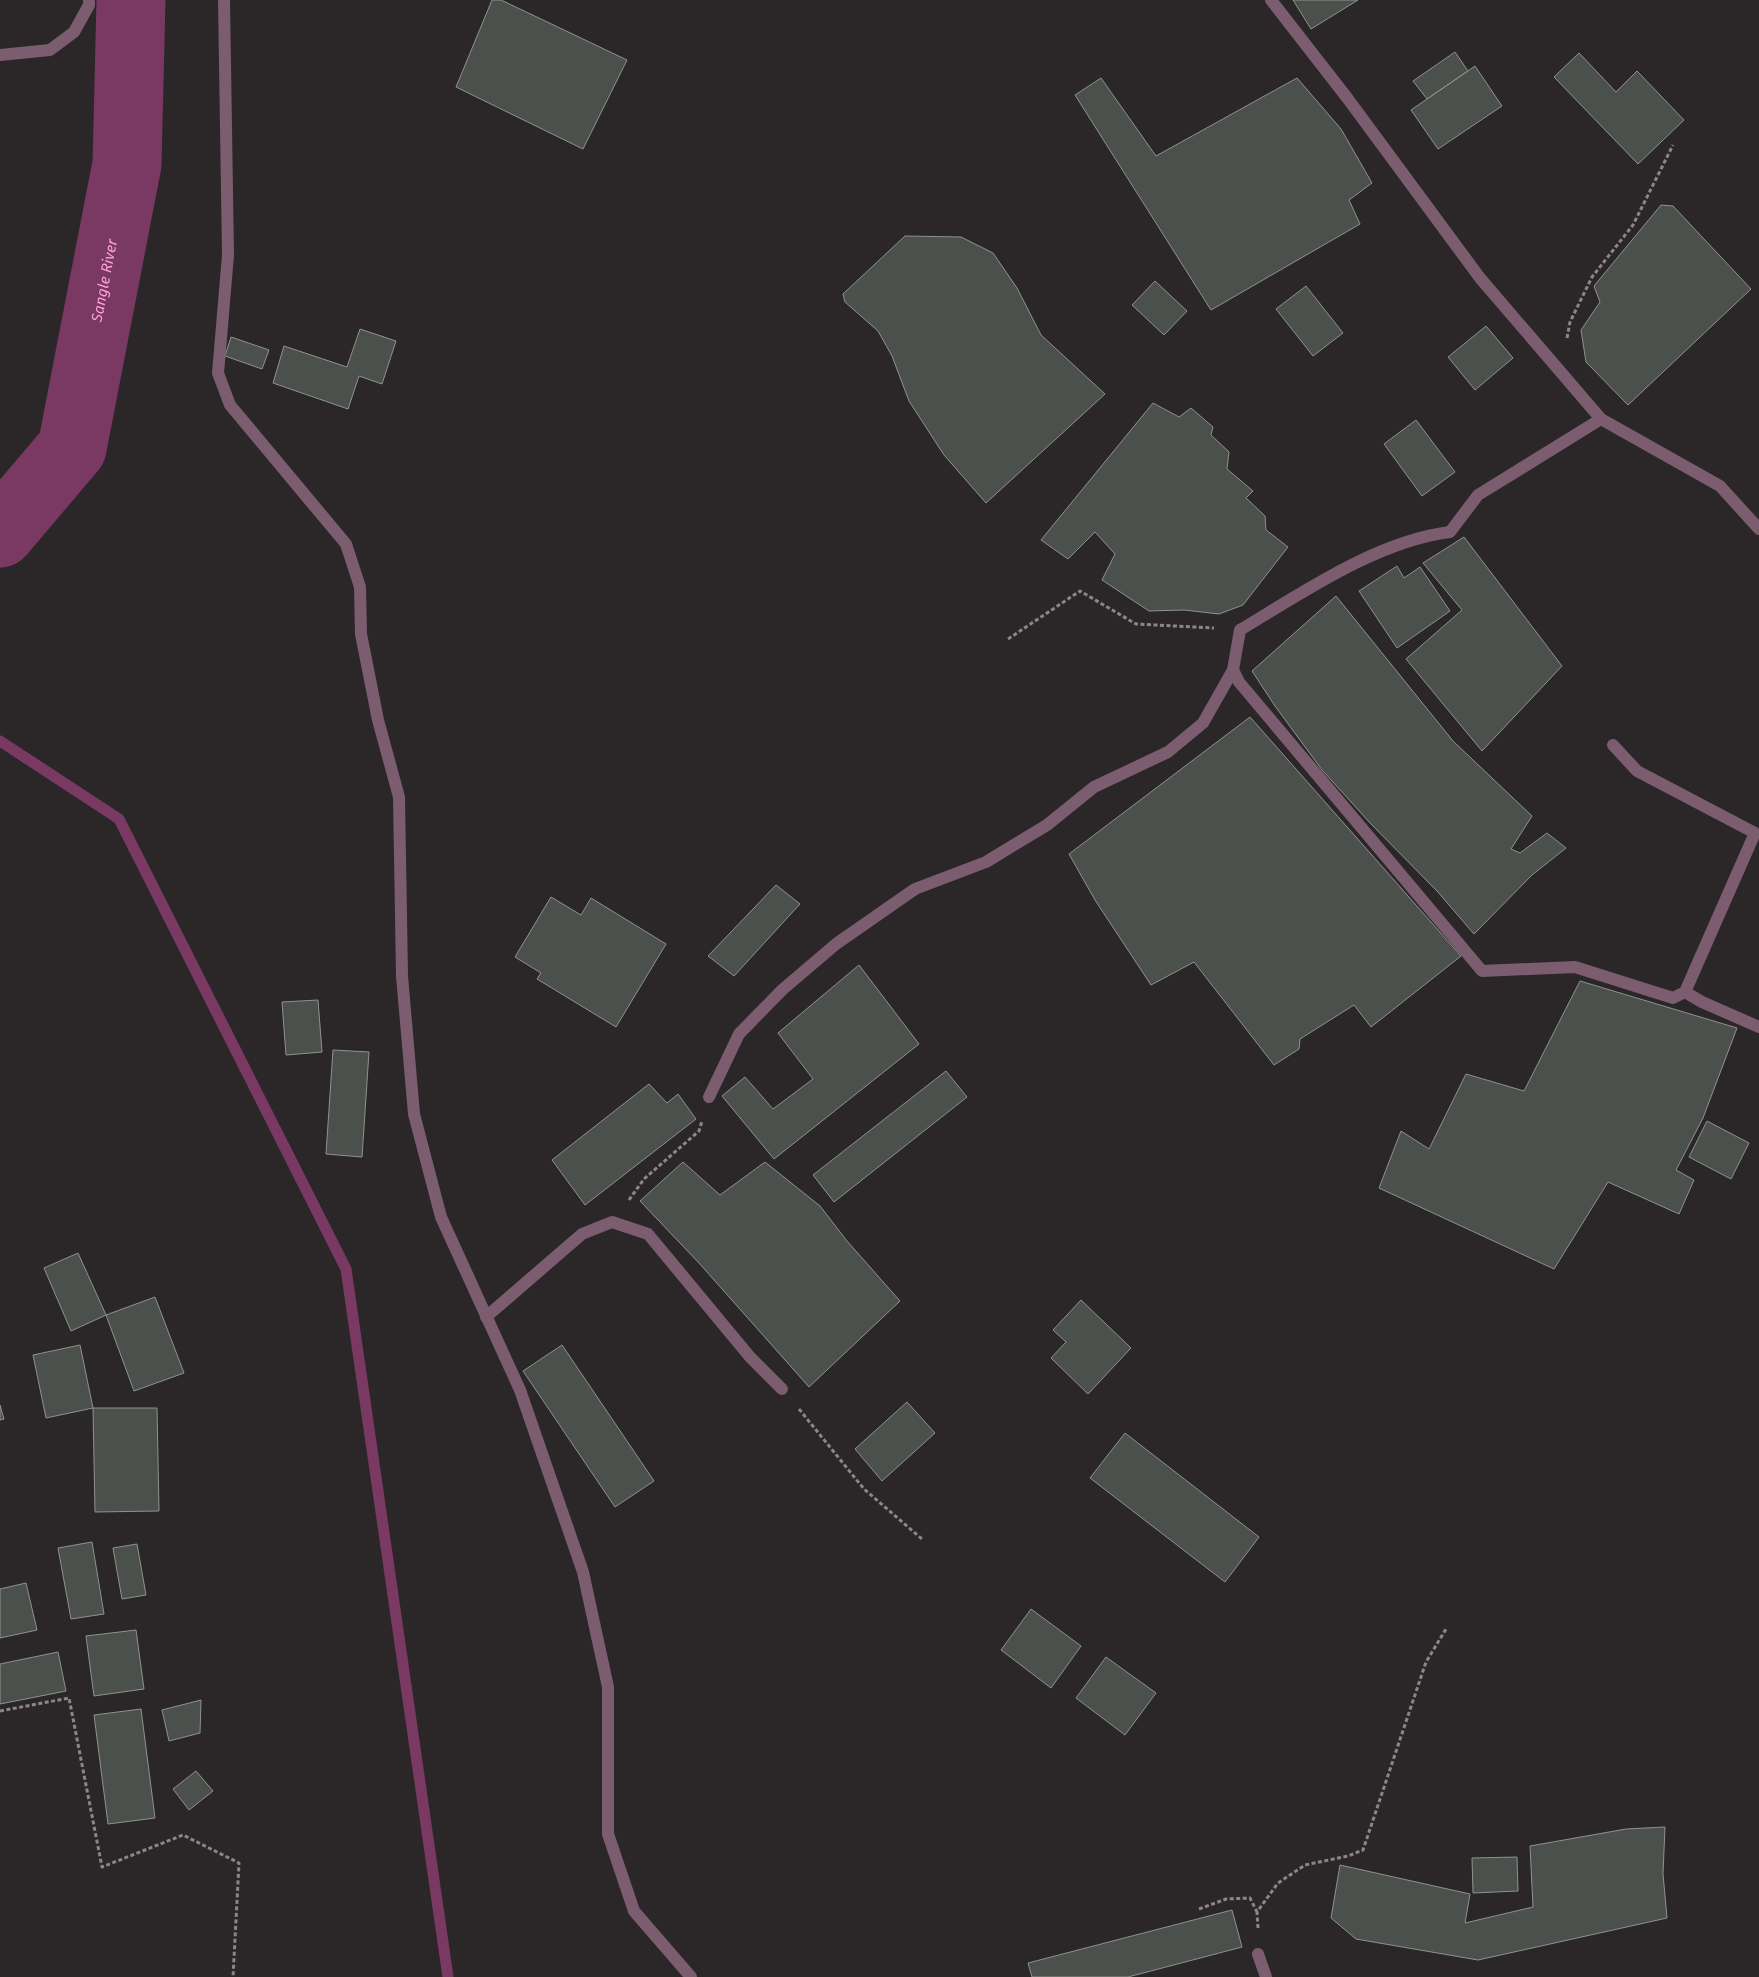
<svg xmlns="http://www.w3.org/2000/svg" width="1759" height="1977" viewBox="0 0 1759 1977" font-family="'Fira Sans',sans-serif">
<rect width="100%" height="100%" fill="#2b2729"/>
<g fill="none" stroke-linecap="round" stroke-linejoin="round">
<path stroke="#7a3963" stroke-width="11" d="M0,741L119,819L346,1269L448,1977"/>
<path stroke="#7a3963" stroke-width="69" id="s1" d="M0,533L72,448L127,164L131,0"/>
</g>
<path fill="#4c504d" stroke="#8e938f" d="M492,0H501L627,60L583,149L456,87Z
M1293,0H1358L1311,29Z
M1455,52L1468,71L1427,99L1413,81Z
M1579,53L1616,92L1637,71L1684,120L1638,164L1554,77Z
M1475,66L1502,106L1438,149L1411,110Z
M1101,78L1156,156L1297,78L1341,129L1372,183L1349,200L1360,224L1211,310L1075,95Z
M1661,205L1673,206L1751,289L1628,405L1586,362L1581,330L1600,302L1594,286Z
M905,236L961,237L993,253L1017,288L1041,335L1105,394L986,503L944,455L909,401L892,356L878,331L845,302L843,294Z
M1155,281L1187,311L1164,335L1132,305Z
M1306,286L1343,333L1313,356L1276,309Z
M1486,326L1513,358L1475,390L1448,357Z
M360,329L396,341L382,384L359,376L348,409L273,383L284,346L347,367Z
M231,337L269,350L262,369L225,356Z
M1153,403L1179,417L1191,408L1213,427L1211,435L1229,452L1227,469L1253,491L1246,498L1265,516L1266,530L1288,547L1243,605L1219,614L1184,610L1149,611L1102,580L1115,554L1095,532L1068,559L1041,540Z
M1416,420L1455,472L1422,496L1384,444Z
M1464,537L1562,666L1482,751L1406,659L1462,610L1423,563Z
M1397,566L1404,578L1420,567L1450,611L1397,648L1359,591Z
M1336,596L1453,741L1532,816L1511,849L1520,853L1547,833L1566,848L1532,875L1474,934L1437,891L1371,824L1322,770L1275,706L1252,671Z
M1250,717L1461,956L1371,1027L1354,1005L1300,1039L1299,1049L1274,1065L1194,962L1151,985L1095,900L1069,854Z
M776,885L800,904L734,976L708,956Z
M551,897L581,915L591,898L666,944L616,1027L537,979L541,973L515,957Z
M859,965L919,1044L774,1159L722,1096L745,1077L773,1109L813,1079L778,1033Z
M1580,981L1737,1028L1703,1118L1676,1170L1694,1180L1679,1214L1608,1182L1554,1269L1379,1188L1401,1131L1429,1149L1466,1074L1524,1091Z
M318,1000L322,1052L286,1055L282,1002Z
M333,1050L369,1052L362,1157L326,1154Z
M946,1071L967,1097L834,1202L813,1175Z
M649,1084L667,1103L678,1094L696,1119L585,1205L552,1160Z
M1707,1121L1749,1143L1731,1179L1689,1157Z
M683,1162L720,1195L765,1162L820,1206L847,1241L900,1301L809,1387L699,1263L640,1201Z
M78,1253L106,1315L71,1331L44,1268Z
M155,1297L184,1373L134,1391L106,1315Z
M1081,1300L1131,1348L1088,1394L1051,1358L1066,1342L1053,1330Z
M80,1345L93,1408L46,1418L33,1355Z
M562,1345L654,1481L615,1507L523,1371Z
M907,1402L935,1433L882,1481L855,1449Z
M0,1405L4,1419L0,1420Z
M93,1408H157L159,1511L95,1512Z
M1125,1433L1259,1537L1225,1582L1090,1478Z
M92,1542L104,1614L71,1619L58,1548Z
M137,1544L146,1595L122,1599L113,1548Z
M26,1583L37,1630L0,1638V1589Z
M1031,1609L1081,1646L1051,1688L1001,1650Z
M136,1630L144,1689L94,1696L86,1636Z
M58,1652L66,1691L0,1704V1664Z
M1106,1657L1156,1693L1125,1735L1076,1698Z
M201,1700L200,1733L169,1741L162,1710Z
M141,1709L155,1818L108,1824L94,1715Z
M196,1771L213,1791L189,1810L173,1789Z
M1665,1827L1663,1874L1667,1918L1478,1960L1356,1939L1331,1918L1340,1865L1470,1894L1465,1923L1533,1907L1530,1846L1626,1829Z
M1517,1857L1518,1891L1473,1893L1472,1858Z
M1232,1910L1242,1947L1128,1977H1032L1028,1963Z"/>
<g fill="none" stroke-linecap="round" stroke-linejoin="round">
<path stroke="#8b8789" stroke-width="3" stroke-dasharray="4 2.5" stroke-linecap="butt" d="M1567,338L1570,322L1592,277L1633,225L1673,145
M1008,639L1080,591L1136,624L1214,628
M629,1200L644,1179L699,1131L702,1121
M799,1409L864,1489L922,1539
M0,1711L69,1698L102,1867L183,1835L239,1863L233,1977
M1199,1909L1226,1899L1250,1898L1257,1912
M1258,1928L1257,1912L1278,1883L1305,1865L1348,1856L1363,1850L1426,1662L1446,1629"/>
<path stroke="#7b5d6f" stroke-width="12" d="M1601,419L1478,495L1450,532C1377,541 1302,593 1240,630L1233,670L1239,682L1482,971L1575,967L1673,998L1685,992
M1613,745L1637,771L1755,833L1685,992L1702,1002L1759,1027
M709,1097L739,1034L782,990L836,944L915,889L986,862L1047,825L1094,787L1168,752L1203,723L1233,670
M486,1317L582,1234L612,1222L648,1234L750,1357L782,1389"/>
<path stroke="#7b5d6f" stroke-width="12" d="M224,0L228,255L218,373L230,405L346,544L360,587L361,634L378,720L399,797L402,976L414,1114L441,1217L520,1390L583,1572L608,1687V1834L634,1911L691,1977
M1271,0L1348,99L1480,278L1601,419L1720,486L1759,529
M0,55L50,50L74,32L89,5V0
M1258,1954L1266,1977"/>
</g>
<g text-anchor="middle" stroke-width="4" stroke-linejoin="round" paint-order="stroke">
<g font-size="15" font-style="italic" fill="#ff9fda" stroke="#2b2729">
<text dy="5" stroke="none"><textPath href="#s1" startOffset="282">Sangle River</textPath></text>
</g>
</g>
</svg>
